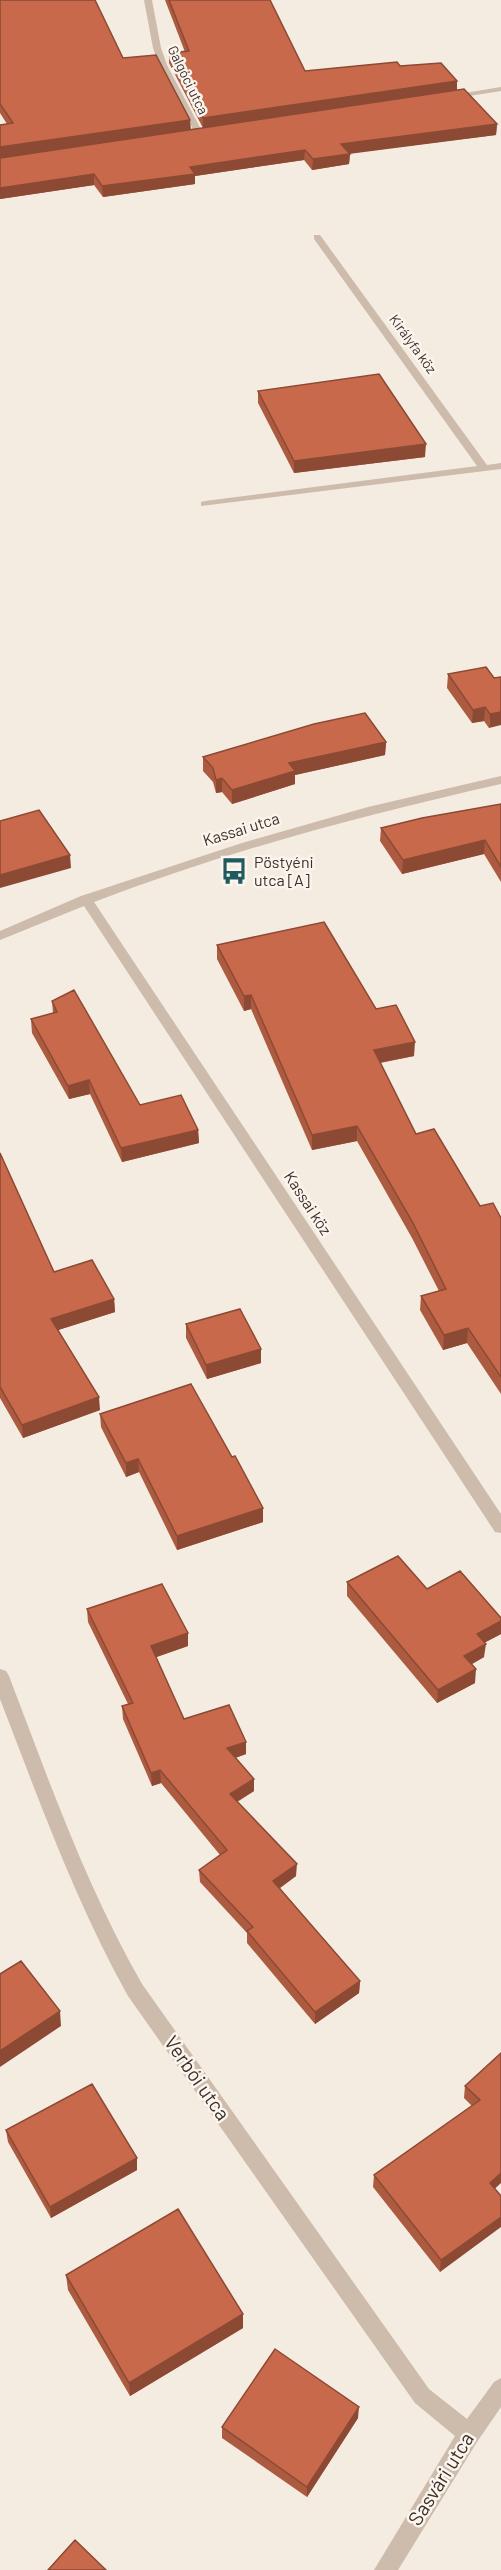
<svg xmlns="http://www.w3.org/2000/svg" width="501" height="2570" viewBox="0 0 501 2570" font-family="Barlow,sans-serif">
<rect width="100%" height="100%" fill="#f4ebe1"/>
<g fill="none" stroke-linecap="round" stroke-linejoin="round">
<path fill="#cdbbac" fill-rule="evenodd" d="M144,0H152L161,48L167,65L204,135L203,137L196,135L159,65L153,48Z
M501,87V91L450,99L446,96Z
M314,235H320L487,465L501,463V469L201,506V502L205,501L477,466L314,239Z
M501,776V784C363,815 227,851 94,902L501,1514V1533L495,1532L84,906L0,940V931L81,896L242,843L368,807Z
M0,1669L6,1671L9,1676C49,1781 86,1886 142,1984L429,2389L467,2419L494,2382L501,2378V2407L477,2442L398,2570H374L455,2436L415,2403L128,1996C75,1901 39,1800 0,1699Z"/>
</g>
<path fill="#ac5a40" d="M0,0L123,58L191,129L203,128L169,63V53L185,52L165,0H270L305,71L400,66L457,90L497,124L496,135L350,153L349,164L312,170L304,160L195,176V184L103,197L94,185L0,199V125L7,124L0,113Z
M258,391L425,457L294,473L258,403Z
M448,674L494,678L489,728L484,721L472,723L447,688Z
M386,742L385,755L295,775V784L232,804L222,792L216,793L213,782L203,771V757Z
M501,804V882L484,854L402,874L380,841L381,828Z
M217,945L376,1009L414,1056L380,1063L416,1134L480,1206L501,1218V1394L467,1343L443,1350L420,1310L421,1296L439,1291L412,1238L357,1141L312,1150L251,1009L244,1011L217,959Z
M52,1001L140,1105L198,1130L199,1143L122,1162L90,1094L69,1099L32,1033L31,1019L53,1013Z
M0,1153L54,1272L114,1299L115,1312L58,1330L100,1410L23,1438L0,1398Z
M186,1324L261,1349V1363L207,1379L186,1338Z
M100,1414L263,1522L177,1550L139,1472L126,1477L101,1427Z
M347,1582L427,1589L501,1618V1634L484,1643V1657L472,1664L475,1683L437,1703L347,1596Z
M87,1609L188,1633V1646L156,1657L184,1719L246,1742V1754L235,1758L254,1791L237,1802L296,1876L280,1888L360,1981L359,1993L315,2024L247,1943V1933L200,1882L199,1870L220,1855L161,1783L152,1786L123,1719L122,1706L128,1704L88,1622Z
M501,2053L495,2189L440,2272L373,2187L374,2175L472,2106L464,2098L465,2086Z
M6,2130L137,2158V2170L51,2218L8,2142Z
M66,2275L243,2314V2328L130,2396L68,2290Z
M358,2418L307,2497L222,2438V2427Z"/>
<path fill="#8c4a34" d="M457,81V91L203,129V118Z
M190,120L191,130L0,158V147Z
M497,124L496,135L341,155V144Z
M305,150L304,160L195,176V184L103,197L102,186L190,167Z
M350,154L349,164L312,170L313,159Z
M94,174V185L0,199V188Z
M426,444L425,457L294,473V461Z
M485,707L484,721L472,723L473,710Z
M501,712V725L489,728L490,714Z
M386,742L385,755L295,775V784L232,804V790L289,763Z
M222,778V792L216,793V780Z
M485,840L484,854L402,874L403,860Z
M70,855L71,868L0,888V875Z
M251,995V1009L244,1011V996Z
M415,1042L414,1056L373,1064L374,1050Z
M89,1080L90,1094L69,1099L68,1086Z
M357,1126V1141L312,1150V1135Z
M198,1130L199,1143L122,1162L121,1148Z
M114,1299L115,1312L52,1332L51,1319Z
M468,1328L467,1343L443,1350L444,1335Z
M261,1349V1363L207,1379L206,1365Z
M99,1397L100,1410L23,1438L22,1425Z
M138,1459L139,1472L126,1477V1463Z
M263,1508V1522L177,1550V1536Z
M501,1621V1634L476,1647L477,1634Z
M188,1633V1646L151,1659V1646Z
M486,1644L484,1657L463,1669L464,1656Z
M476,1669L475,1683L437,1703L438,1690Z
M246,1742V1754L227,1761V1748Z
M160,1770L161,1783L152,1786L151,1773Z
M254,1779V1791L230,1806V1794Z
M297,1864L296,1876L273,1893V1881Z
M360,1981L359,1993L315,2024V2012Z
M60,2011L61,2026L0,2067V2051Z
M137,2158V2170L51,2218L50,2207Z
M501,2173V2183L488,2195L490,2183Z
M501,2217V2227L440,2272L441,2260Z
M243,2314V2328L130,2396L129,2383Z
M359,2407L358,2418L307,2497V2487Z"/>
<path fill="#c8694b" stroke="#8c4a34" stroke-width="1.5" d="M0,0H95L123,58L156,55L190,120L0,147V125L13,123L0,104Z
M169,0H270L305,71L397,62L400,66L441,63L457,81L203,118L169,53L189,51Z
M464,89L497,124L341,144L350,154L313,159L305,150L190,167L195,174L102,186L94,174L0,188V158Z
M379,374L426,444L294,461L258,391Z
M486,667L494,678L501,677V712L490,714L485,707L473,710L448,674Z
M365,713L386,742L289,763L295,771L232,790L222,778L216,780L213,768L203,757L314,724Z
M501,804V867L485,840L403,860L381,828L422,818Z
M39,810L70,855L0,875V821Z
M324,922L376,1009L396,1005L415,1042L374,1050L416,1134L434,1129L480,1206L493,1203L501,1218V1377L468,1328L444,1335L421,1296L446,1289L413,1223L357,1126L312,1135L251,995L244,996L217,945Z
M74,990L140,1105L181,1095L198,1130L121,1148L89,1080L68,1086L31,1019L57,1012L52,1001Z
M0,1153L54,1272L92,1260L114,1299L51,1319L99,1397L22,1425L0,1387Z
M240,1309L261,1349L206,1365L186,1324Z
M191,1384L232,1457L235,1456L263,1508L177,1536L138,1459L126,1463L100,1414Z
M398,1556L427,1589L460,1571L501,1618V1621L477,1634L486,1644L464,1656L476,1669L438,1690L347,1582Z
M162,1584L188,1633L151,1646L184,1719L229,1705L246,1742L227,1748L254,1779L230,1794L297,1864L273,1881L360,1981L315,2012L247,1931L253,1927L199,1870L227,1850L160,1770L151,1773L122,1706L133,1703L87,1609Z
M21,1961L60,2011L0,2051V1974Z
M501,2053V2173L490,2183L501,2196V2217L441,2260L374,2175L480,2100L465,2086Z
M92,2084L137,2158L50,2207L6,2130Z
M178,2209L243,2314L129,2383L66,2275Z
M275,2349L359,2407L307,2487L222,2427Z
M75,2540L106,2570H48Z"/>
<defs>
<symbol id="bus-bare" viewBox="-9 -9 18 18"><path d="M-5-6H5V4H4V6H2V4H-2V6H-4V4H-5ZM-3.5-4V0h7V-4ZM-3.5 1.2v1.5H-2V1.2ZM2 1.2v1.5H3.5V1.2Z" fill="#1f5a5e" stroke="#fbf5ee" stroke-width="2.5" paint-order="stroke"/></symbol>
</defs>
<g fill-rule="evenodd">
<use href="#bus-bare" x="215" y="852" width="38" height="38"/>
</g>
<g text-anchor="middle" stroke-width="5" stroke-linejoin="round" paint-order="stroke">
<g font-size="14" fill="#3b302b" stroke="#fbf5ee">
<text transform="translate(188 80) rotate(64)" y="5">Galgóci utca</text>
<text transform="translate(413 344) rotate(54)" y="5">Királyfa köz</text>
</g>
<g font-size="16" fill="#3b302b" stroke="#fbf5ee">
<text transform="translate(241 829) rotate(-17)" y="6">Kassai utca</text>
<text transform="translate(308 1203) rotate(57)" y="6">Kassai köz</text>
</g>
<g font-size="16" fill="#3b302b" stroke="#fbf5ee" text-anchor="start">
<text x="254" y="868">Pöstyéni<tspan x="254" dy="18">utca [A]</tspan></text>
</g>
<g font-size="20" fill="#3b302b" stroke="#fbf5ee">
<text transform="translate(197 2078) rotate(55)" y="7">Verbói utca</text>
<text transform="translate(441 2479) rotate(-58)" y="7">Sasvári utca</text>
</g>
</g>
</svg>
